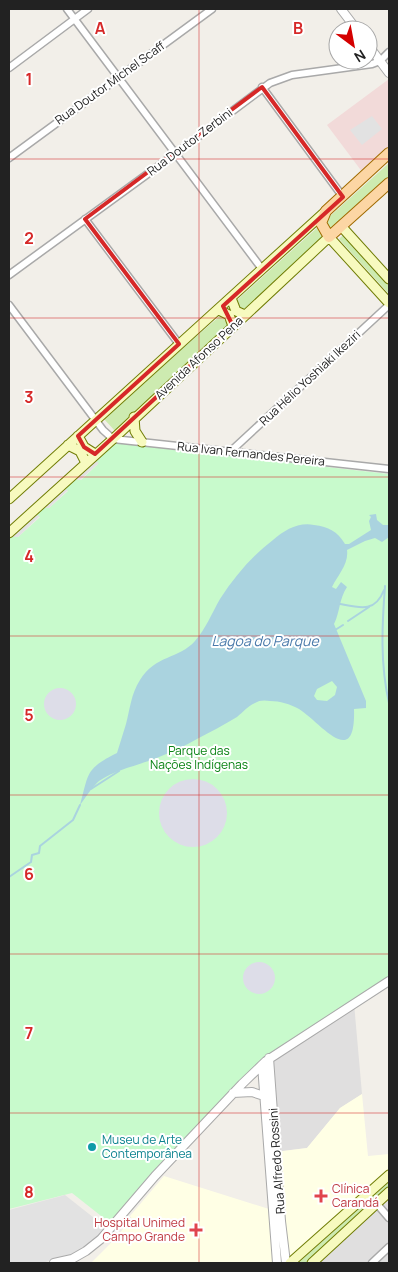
<svg xmlns="http://www.w3.org/2000/svg" width="398" height="1272" viewBox="0 0 398 1272" font-family="Manrope,sans-serif">
<rect width="100%" height="100%" fill="#f2efe9"/>
<path fill="#e0dfdf" d="M354,1003L362,1094L340,1108L307,1148L275,1152L266,1061Z
M389,1192V1263H313Z"/>
<path fill="#f2dad9" d="M389,79V150L363,173L327,125Z"/>
<path fill="#ffffe5" d="M362,1094L368,1156L389,1154V1171L288,1263L275,1152L307,1148L340,1108Z
M164,1176L269,1209L274,1263H91L109,1245L132,1219L130,1216Z"/>
<path fill="#cdebb0" d="M389,163V180L246,312L239,309L237,300Z
M344,234L389,283V294L339,239Z
M221,315L229,326L115,431L104,419L106,415Z
M389,1182V1190L308,1263H298Z"/>
<path fill="#c8facc" d="M116,443L389,474V977L284,1044L263,1060L110,1223L72,1193L9,1209V539L12,537H18L40,517L35,516L43,508H49L68,491L63,489L74,479L81,480L98,464L95,461Z"/>
<path fill="#e2e2e2" d="M372,116L382,129L362,145L350,130Z
M95,461L99,463L80,480L74,479L64,489L68,490L49,508H43L36,515L40,516L18,537H12L79,474Z
M65,1195L108,1229L84,1250L71,1256L41,1263H9V1210Z"/>
<path fill="#dddde8" d="M44 704a16 16 0 1 1 32 0a16 16 0 1 1-32 0Z
M159 813a34 34 0 1 1 68 0a34 34 0 1 1-68 0Z
M243 978a16 16 0 1 1 32 0a16 16 0 1 1-32 0Z"/>
<path fill="#aad3df" fill-rule="evenodd" d="M376,514L377,520L383,525H388L389,537L382,542L375,538L365,541L347,550C349,564 338,575 332,587L336,589L341,582L347,587C339,599 340,612 334,624L366,701V708L354,709C356,772 320,722 299,709C290,704 280,701 270,701C265,700 259,700 255,703C248,706 243,712 237,717C224,725 210,732 197,739C185,746 172,752 159,757C140,765 117,769 99,781C92,787 86,797 80,805C89,773 85,769 117,753C120,743 123,734 126,724C130,709 131,694 140,680C155,655 179,659 195,641C205,630 212,613 220,599C235,576 252,556 273,540C285,530 298,522 314,525C329,527 337,531 345,544H349L371,530L369,521L371,517L369,515ZM332,681L337,687L335,695L327,701L317,700L314,696L317,689Z"/>
<g fill="none" stroke-linecap="round" stroke-linejoin="round">
<path stroke="#aad3df" stroke-width="2" d="M385,586C382,625 380,664 389,703
M340,604C360,608 375,613 384,590
M348,621L369,607
M324,637L343,625
M91,789L119,771
M9,877L31,862L32,855L39,853L40,846L73,820L80,805"/>
<defs>
<path id="minor" d="M67,9L262,269
M9,68L88,9
M262,87L343,197
M9,158L212,9
M85,219L179,344
M9,275L175,154L270,83L292,75L372,64L380,61L389,52
M9,305L103,430L113,439L389,469
M231,451L389,305
M377,1204L389,1218
M372,1263L389,1247"/>
<path id="tertiary" d="M341,9L357,30
M368,45L389,73
M269,1058L281,1221L286,1263
M262,1065L277,1263
M233,1093L252,1092L264,1096
M54,1263L72,1259L86,1251L101,1239L155,1176L242,1084L266,1061L389,981"/>
<path id="secondary" d="M341,226L389,279
M231,298L236,311L245,315
M219,310L229,315L233,326
M134,417L135,431L142,442
M78,436L84,447L95,454
M68,445L80,451L86,463
M9,499C115,404 220,307 326,211
M9,533L113,439L329,237L389,303
M290,1263L389,1175
M312,1263L389,1192"/>
<path id="primary" d="M389,153L326,211L321,223L329,237L389,183"/>
</defs>
<use href="#minor" stroke="#a9a9a9" stroke-width="9"/>
<use href="#tertiary" stroke="#a9a9a9" stroke-width="10"/>
<use href="#secondary" stroke="#707d05" stroke-width="11"/>
<use href="#primary" stroke="#a06b00" stroke-width="12"/>
<use href="#minor" stroke="#fff" stroke-width="6"/>
<use href="#tertiary" stroke="#fff" stroke-width="8"/>
<use href="#secondary" stroke="#f7fabf" stroke-width="9"/>
<use href="#primary" stroke="#fcd6a4" stroke-width="10"/>
</g>
<path fill="none" stroke="#d62828" stroke-width="4" stroke-linejoin="round" d="M262,87L343,197L223,306L233,326L95,454L84,447L78,436L179,344L85,219Z"/>
<path fill="none" stroke="#d62828" stroke-width="1" stroke-opacity="0.55" d="M199,9V1263M9,159H389M9,318H389M9,477H389M9,636H389M9,795H389M9,954H389M9,1113H389"/>
<circle fill="#0f9aa8" stroke="#fff" stroke-width="2" cx="92" cy="1147" r="5"/>
<g fill="#e0444e" stroke="#fff" stroke-width="2">
<path d="M318.5 1188.5h5v5h5v5h-5v5h-5v-5h-5v-5h5z"/>
<path d="M193.5 1222.5h5v5h5v5h-5v5h-5v-5h-5v-5h5z"/>
</g>
<g text-anchor="middle" stroke-width="4" stroke-linejoin="round" paint-order="stroke">
<g font-size="12" fill="#222" stroke="#fff">
<text transform="translate(110 83) rotate(-36)" y="4">Rua Doutor Michel Scaff</text>
<text transform="translate(190 142) rotate(-37)" y="4">Rua Doutor Zerbini</text>
<text transform="translate(199 358) rotate(-43)" y="4">Avenida Afonso Pena</text>
<text transform="translate(310 378) rotate(-43)" y="4">Rua Hélio Yoshiaki Ikeziri</text>
<text transform="translate(251 454) rotate(6)" y="4">Rua Ivan Fernandes Pereira</text>
<text transform="translate(277 1161) rotate(-94)" y="4">Rua Alfredo Rossini</text>
</g>
<g font-size="12" fill="#0c8416" stroke="#fff">
<text x="199" y="755">Parque das<tspan x="199" dy="14">Nações Indígenas</tspan></text>
</g>
<g font-size="12" fill="#0d838f" stroke="#fff" text-anchor="start">
<text x="102" y="1144">Museu de Arte<tspan x="102" dy="14">Contemporânea</tspan></text>
</g>
<g font-size="12" fill="#be3a42" stroke="#fff" text-anchor="start">
<text x="332" y="1193">Clínica<tspan x="332" dy="14">Carandá</tspan></text>
<text x="185" y="1227" text-anchor="end">Hospital Unimed<tspan x="185" dy="14">Campo Grande</tspan></text>
</g>
<g font-size="14" font-style="italic" fill="#4a7aab" stroke="#fff">
<text x="265" y="646">Lagoa do Parque</text>
</g>
</g>
<g font-size="16" text-anchor="middle" font-weight="bold" fill="#d62828" stroke="#fff" stroke-width="4" stroke-linejoin="round" paint-order="stroke">
<text x="100" y="34">A</text>
<text x="298" y="34">B</text>
<text x="29" y="85">1</text>
<text x="29" y="244">2</text>
<text x="29" y="403">3</text>
<text x="29" y="562">4</text>
<text x="29" y="721">5</text>
<text x="29" y="880">6</text>
<text x="29" y="1039">7</text>
<text x="29" y="1198">8</text>
</g>
<rect width="398" height="1272" fill="none" stroke="#222222" stroke-width="20"/>
<g transform="translate(353 45) rotate(148)"><circle r="24" fill="#ffffff" stroke="#a7a7a7"/>
<path d="M0-4L9 19L0 12L-9 19Z" fill="#d40000"/>
<text y="-8" font-size="14" font-weight="bold" text-anchor="middle" fill="#222222">N</text>
</g>
</svg>
